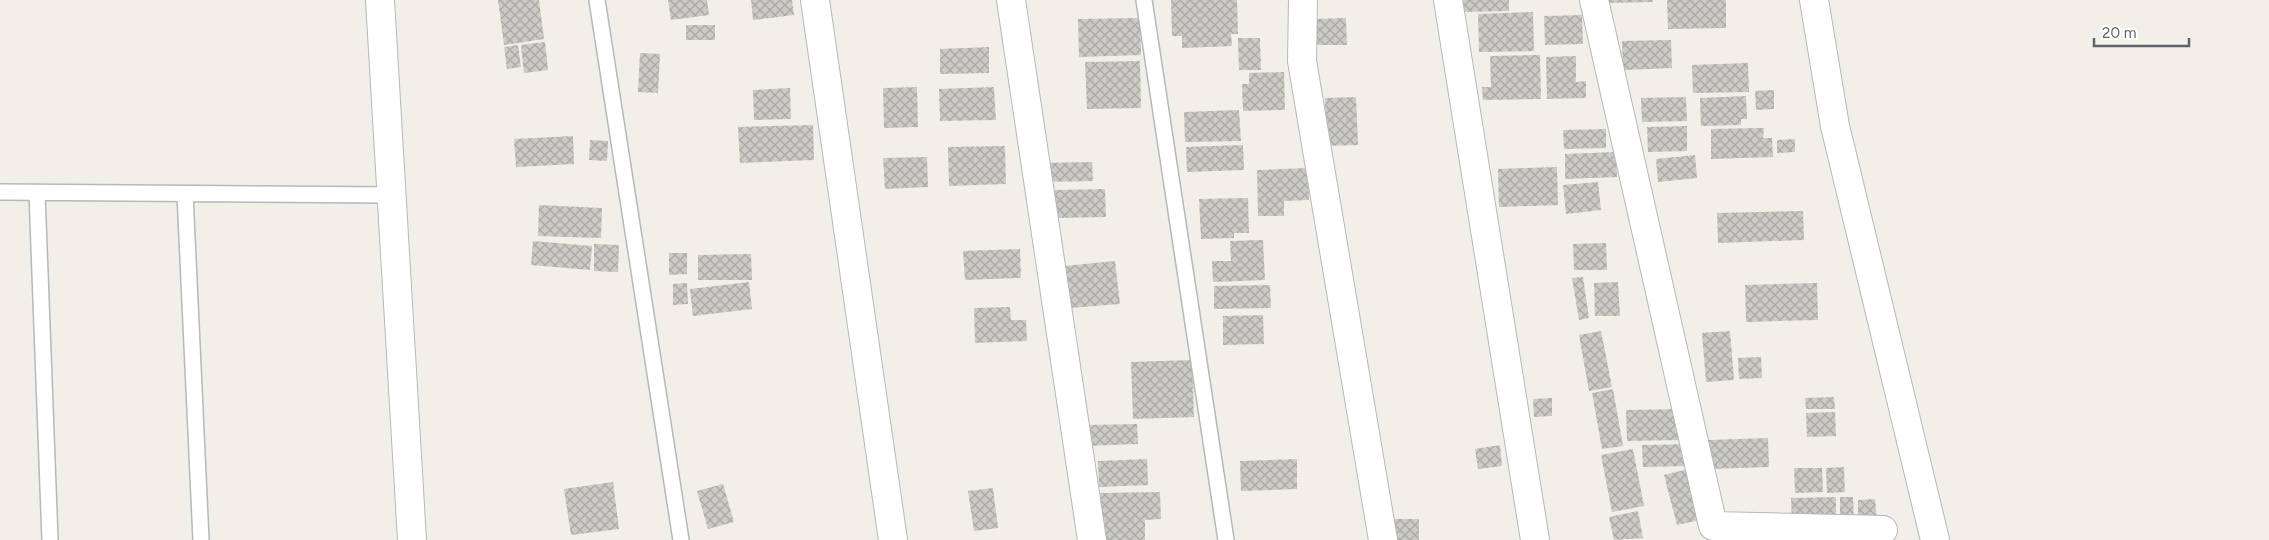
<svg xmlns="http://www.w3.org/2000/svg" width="2269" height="540" viewBox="0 0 2269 540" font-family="Figtree,sans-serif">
<defs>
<pattern id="building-cross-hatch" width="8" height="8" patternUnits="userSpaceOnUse" patternTransform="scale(1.25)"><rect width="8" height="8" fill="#cccac5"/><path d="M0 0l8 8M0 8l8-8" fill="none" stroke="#a9a8a4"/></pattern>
</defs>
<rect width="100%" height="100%" fill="#f1efe8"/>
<path fill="url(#building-cross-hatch)" d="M498,0H539L544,39L504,45Z
M668,0H707L709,15L671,20Z
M751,0H792L794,15L753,20Z
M1171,0H1237L1238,34H1231L1232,46L1182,48V36H1172Z
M1461,0H1509V11L1462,12Z
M1607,0H1653V2L1607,3Z
M1667,0H1726V28L1668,29Z
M1533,12L1534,51L1479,52L1478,14Z
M1582,15L1583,44L1545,45L1544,16Z
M1140,18L1141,55L1079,57L1078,19Z
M1346,18L1347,45H1316V19Z
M686,25H715V40H686Z
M1238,38H1260L1261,70H1239Z
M1671,40L1672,68L1623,70L1622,41Z
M545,42L548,70L524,73L521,45Z
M518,45L521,67L507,69L504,47Z
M989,47V73L940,74V49Z
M640,53L660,54L658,93L638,92Z
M1540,55L1541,99L1483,100L1482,87H1491L1490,56Z
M1576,56V82L1586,81V98L1547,99L1546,57Z
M1140,61L1141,108L1087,109L1085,62Z
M1748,63L1749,92L1693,93L1692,65Z
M1284,72L1285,110L1243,111L1242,84H1249V73Z
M917,87L918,127L884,128L883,88Z
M994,87L996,120L940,121L939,89Z
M790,88L791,119L754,120L753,90Z
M1774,90V109L1756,110L1755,91Z
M1746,96L1747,119H1741V125L1701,126L1700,98Z
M1356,97L1358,145L1326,146L1325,98Z
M1686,97L1687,121L1642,122L1641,98Z
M1239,110L1241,141L1185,142L1184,112Z
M813,125L814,160L740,163L738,127Z
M1687,126V151L1648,152L1647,127Z
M1764,128L1763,138H1772L1773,157L1711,159V129Z
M1606,129V148L1564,149L1563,130Z
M573,136L574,164L516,167L514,139Z
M1795,139V152L1777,153V140Z
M590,140L608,141L607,161L589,160Z
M1243,145L1244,170L1187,172L1186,147Z
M1005,146L1006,184L949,186L948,147Z
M1616,152L1617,177L1565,179V154Z
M1695,155L1697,178L1658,182L1656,159Z
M927,157L928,187L885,189L883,158Z
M1092,162L1093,181L1042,182L1041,163Z
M1557,167L1558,205L1499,207L1498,169Z
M1308,168L1309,200L1284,201V216H1258L1257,170Z
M1598,182L1601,210L1566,214L1563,185Z
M1105,189L1106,217L1055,218L1054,190Z
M1248,198L1249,233H1234V238L1201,239L1199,199Z
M539,205L602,208L601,238L538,236Z
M1803,211L1804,240L1718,243L1717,213Z
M1263,240L1265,280L1213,282L1212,261H1231L1230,241Z
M533,241L592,246L590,270L531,265Z
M1606,243L1607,270H1574L1573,244Z
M594,244L619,245L618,272L594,271Z
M1020,249L1021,278L965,280L963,251Z
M669,253H687V274L669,275Z
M751,254L752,280H698V255Z
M1115,261L1120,304L1070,308L1065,266Z
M1583,277L1589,318L1579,320L1572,278Z
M749,282L752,309L693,316L690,289Z
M1618,282L1620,316H1595L1594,283Z
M687,283L688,304L673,305V284Z
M1817,283L1818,320L1746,322L1745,285Z
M1270,285L1271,308L1214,309V286Z
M1010,307L1011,320H1026L1027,341L975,343L974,308Z
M1263,315L1264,344L1223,345V316Z
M1601,331L1612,387L1589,391L1579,335Z
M1730,331L1734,380L1706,382L1702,333Z
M1761,357L1762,378L1739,379L1738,358Z
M1192,360L1194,417L1133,419L1131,362Z
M1613,389L1623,446L1602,449L1592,393Z
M1834,397L1835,409H1806L1805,398Z
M1552,398V416L1534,417L1533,399Z
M1682,409L1683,440L1627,441L1626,410Z
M1835,412L1836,436L1807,437L1806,413Z
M1137,424L1138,444L1086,446V425Z
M1768,438L1769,467L1709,469L1708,440Z
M1689,444V466L1643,467L1642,445Z
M1500,445L1502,466L1478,469L1475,449Z
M1633,449L1644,506L1612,512L1601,455Z
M1147,459L1148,485L1099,487L1098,461Z
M1297,459V489L1241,491L1240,461Z
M1844,467L1845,492L1827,493L1826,468Z
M1794,468H1822L1823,492L1795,493Z
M1688,469L1700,520L1677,525L1664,475Z
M613,482L619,529L571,535L564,489Z
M723,484L734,522L708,529L697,491Z
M993,488L998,528L974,531L968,491Z
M1160,492L1161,519L1145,520V540H1102L1100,493Z
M1836,497V522L1792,523L1791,498Z
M1840,497H1853L1854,521L1840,522Z
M1875,499L1877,521H1858V500Z
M1638,511L1643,538L1614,540L1609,517Z
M1394,519H1419V540H1394Z"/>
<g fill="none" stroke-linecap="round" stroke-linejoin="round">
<defs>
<path id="lane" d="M597,0L681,540
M1144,0L1226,540
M0,192L392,195
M37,193L50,540
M185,194L201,540"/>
<path id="street" d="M380,0L412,540
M815,0L893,540
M1011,0L1092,540
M1303,0L1302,61L1383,540
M1448,0L1535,540
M1594,0L1713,526L1883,530
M1814,0L1835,126L1935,540"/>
</defs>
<use href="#lane" stroke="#b5b8bc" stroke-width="18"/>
<use href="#street" stroke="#b5b8bc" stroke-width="30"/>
<use href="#lane" stroke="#fff" stroke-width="15"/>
<use href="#street" stroke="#fff" stroke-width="28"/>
</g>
<path d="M2094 38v8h95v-8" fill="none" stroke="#5f6368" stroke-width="2.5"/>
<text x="2102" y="38" font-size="15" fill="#5f6368" stroke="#ffffff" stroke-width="4" paint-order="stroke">20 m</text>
</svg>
